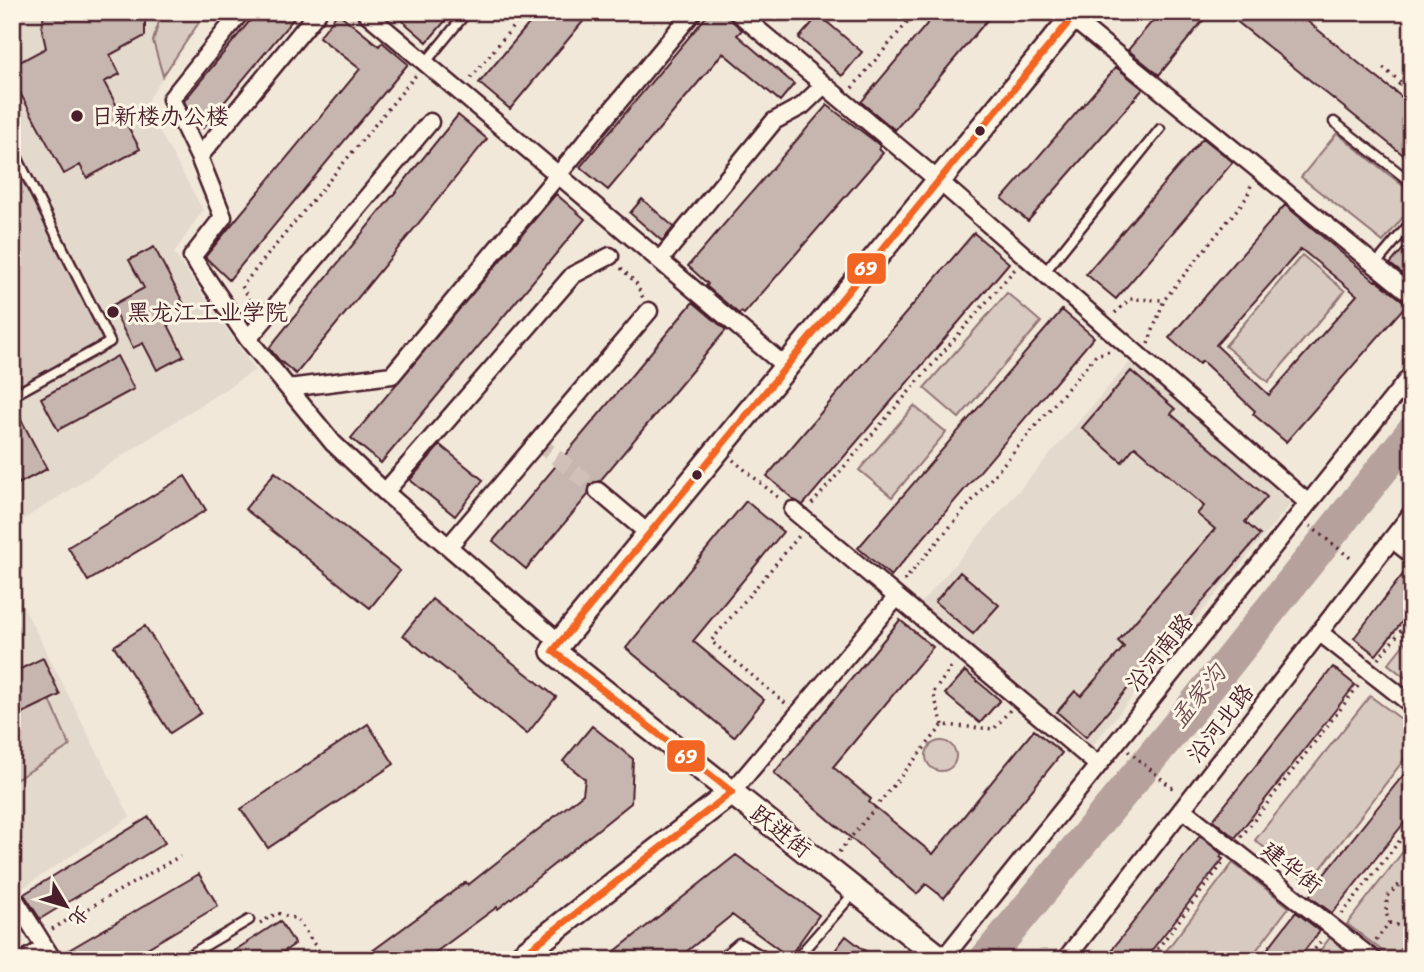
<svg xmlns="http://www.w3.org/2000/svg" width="1424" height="972" viewBox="0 0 1424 972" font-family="Sriracha,'LXGW WenKai TC',sans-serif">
<rect width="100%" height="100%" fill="#f1e8da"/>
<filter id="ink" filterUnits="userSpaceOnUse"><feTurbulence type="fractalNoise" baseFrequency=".0143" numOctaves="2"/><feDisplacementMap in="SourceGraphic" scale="14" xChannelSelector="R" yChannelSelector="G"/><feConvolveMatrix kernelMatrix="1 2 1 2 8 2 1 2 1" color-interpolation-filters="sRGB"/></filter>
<g filter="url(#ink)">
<path fill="#e4d9cd" d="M12,12H206L145,105L203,210L174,253L255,370L12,527Z
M1132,360L1291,503L1092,746L921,603Z
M12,584L130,817L12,895Z"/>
<path fill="#d8cac0" stroke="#917476" stroke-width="2" d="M162,12H206L163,76L153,41Z
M1337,133L1412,193V206L1383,242L1301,177Z
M12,158L108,344L12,393Z
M1302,255L1345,291L1268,382L1225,346Z
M1007,293L1041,322L959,418L924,388Z
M914,406L946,432L892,497L859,470Z
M1412,634V683L1388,664Z
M1370,696L1412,727V749L1309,884L1255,840Z
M50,700L70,746L12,782V718Z
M926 756a15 15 0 1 1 30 0a15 15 0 1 1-30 0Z
M1412,840V935L1393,959L1347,924Z
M1233,863L1289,907L1249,960H1159Z
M1332,935L1363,960H1313Z"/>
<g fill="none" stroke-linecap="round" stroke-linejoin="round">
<path stroke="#b6a19c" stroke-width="33" d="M985,960L1191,709L1412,432"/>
</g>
<path fill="#c7b6af" stroke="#4a1f2b" stroke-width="2" fill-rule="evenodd" d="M44,12H145V36L110,55L120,74L104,82L140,149L87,178L80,165L64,174L12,78V66L46,48L42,30Z
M257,12H299L203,128L192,118L184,101Z
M392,12H453L427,42Z
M539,12H591L510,109L479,83Z
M710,12H721L730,19L742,30L737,35L794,84L780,101L723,53L608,190L580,167Z
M937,12H994L895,130L861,102Z
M1160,12H1210L1159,75L1128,50Z
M1225,12H1296L1371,73L1412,105V162Z
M338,13L379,46L382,42L408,64L229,280L205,257L360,69L319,37Z
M819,15L862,52L842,76L799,38Z
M1116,67L1143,89L1028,221L1002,199Z
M827,105L881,146L879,149L883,153L744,314L741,312L739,314L706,286L708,284L688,266Z
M458,115L487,139L296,374L279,360L269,348Z
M1203,138L1233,162L1116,299L1086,274Z
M556,194L585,219L381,463L351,438Z
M642,199L674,227L662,241L630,213Z
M1285,205L1375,281L1376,280L1407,304L1286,442L1253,414L1255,411L1202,361L1199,364L1169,338ZM1301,249L1357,295L1269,395L1216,345Z
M974,233L1009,263L803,505L794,500L767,476Z
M1412,239V281L1390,264Z
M154,247L184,304L163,315L184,356L157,370L143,343L133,348L111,306L144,288L129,260Z
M693,302L726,330L600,481L590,485L588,495L526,569L493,541Z
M1062,310L1094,337L891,576L858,548Z
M117,356L134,389L58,430L41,398Z
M1131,371L1175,409L1171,414L1267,497L1245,522L1260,535L1086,737L1057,712L1075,691L1081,696L1124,647L1118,641L1215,529L1197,514L1204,506L1135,446L1122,462L1082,428Z
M12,402L47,469L12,487Z
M440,445L483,480L455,516L410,480Z
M275,472L400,571L370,608L245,509Z
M185,476L206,510L88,581L68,547Z
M746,501L783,532L693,641L764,700L734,737L626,648Z
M1410,565H1412V609L1376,655L1354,638Z
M960,572L999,605L973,634L935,602Z
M432,599L556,697L527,734L403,635Z
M900,620L933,647L833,767L871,799L869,802L933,854L1034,730L1062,753L944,898L926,884L917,894L774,773Z
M145,626L201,713L170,733L114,646Z
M43,658L60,695L12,718V673Z
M1333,667L1355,685L1235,838L1213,820Z
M965,671L1000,700L980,723L945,694Z
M368,724L394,764L268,848L241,809Z
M592,726L633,759L631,803L498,909L497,907L425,960H360L466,882L468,885L583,794L585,779L563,761Z
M1412,764V813L1332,913L1309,896L1313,892L1311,891Z
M149,817L165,843L40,919L24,894Z
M1200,836L1222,854L1220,857L1223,859L1144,960H1104Z
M736,855L819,915L789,957L732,915L676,960H604Z
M199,874L218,906L127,960H63L62,954Z
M1296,912L1320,931L1297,960H1259Z
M12,915L22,930L12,936Z
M280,921L295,944L271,960H220Z
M846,936L877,960H828Z"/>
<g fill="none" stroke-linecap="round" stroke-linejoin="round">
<path stroke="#d0c0b7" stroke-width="16" stroke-dasharray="16 8" stroke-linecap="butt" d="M537,442L598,491"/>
<defs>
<path id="lane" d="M426,62L467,12
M1334,122L1412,183
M12,147L110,342L12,396
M1375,265L1412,221
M1044,273L1160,129
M17,960L43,944
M181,960L249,920
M719,960L739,943L770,960
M795,960L854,893"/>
<path id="street" d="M318,12L199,157L223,217L192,257L248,339L333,443L385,492L560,643
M365,12L786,367
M737,12L939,181L1308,503
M1072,18L1412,295
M199,157L171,99L241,12
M660,260L774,121L802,106L824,85
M248,339L430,122
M288,388L392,375L693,12
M598,491L649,534
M385,492L573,275L610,256
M793,510L1098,765
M1392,539L1412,555
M449,546L649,311
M1319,632L1412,705
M732,792L897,597
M1182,809L1374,960
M12,899L14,898L53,960
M942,960L1412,374
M1065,960L1412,513"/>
<path id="secondary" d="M516,960L732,792
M943,960L553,651L1077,12"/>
</defs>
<use href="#lane" stroke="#4a1f2b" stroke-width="13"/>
<use href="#street" stroke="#4a1f2b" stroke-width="21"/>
<use href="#secondary" stroke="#4a1f2b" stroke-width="28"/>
<path stroke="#4a1f2b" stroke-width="3.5" stroke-dasharray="2 5" stroke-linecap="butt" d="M774,21L781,12
M1383,68L1412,91
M1405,77L1412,83
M471,78L525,12
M852,88L916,12
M621,268L636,283L643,298
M254,306L242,286L416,75
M1115,313L1130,299L1164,300
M1148,344L1164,300L1247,197L1251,185
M733,460L781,500
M812,504L1015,269
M1310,526L1353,560
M904,581L1096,355L1110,351
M1378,659L1412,617
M785,703L711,641L799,536
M943,725L933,693L953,665
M1128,751L1176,791
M1241,837L1359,685
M839,852L943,725L994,729L1010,710
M1342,914L1412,825
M260,923L277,913L297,919L325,960
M1389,923L1408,928L1412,925
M52,929L180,856
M1376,940L1389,923L1386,912L1387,896L1400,884L1412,885
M309,960L319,953
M444,960L448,956L453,960
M1149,960L1223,863
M1306,960L1322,940"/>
<use href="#lane" stroke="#fcf5e5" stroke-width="8"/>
<use href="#street" stroke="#fcf5e5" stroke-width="16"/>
<use href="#secondary" stroke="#fcf5e5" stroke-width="23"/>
<path stroke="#4a1f2b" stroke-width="3.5" stroke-dasharray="2 5" stroke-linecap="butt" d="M1394,91L1405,77"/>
<defs>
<path id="bus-1" d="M516,960L732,792L553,651L1077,12"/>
</defs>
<use href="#bus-1" stroke="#fcf5e5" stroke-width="12"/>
<use href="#bus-1" stroke="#f26522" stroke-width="7"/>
</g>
</g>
<g fill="#4a1f2b" stroke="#fcf5e5" stroke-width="2.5">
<circle cx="77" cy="116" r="7"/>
<circle cx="980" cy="131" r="6"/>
<circle cx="113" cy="312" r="7"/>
<circle cx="697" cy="475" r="6"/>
</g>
<g text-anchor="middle" stroke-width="6" stroke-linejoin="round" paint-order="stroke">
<g font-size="23" fill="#4a1f2b" stroke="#fcf5e5" text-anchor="start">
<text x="91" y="124">日新楼办公楼</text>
<text x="127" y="320">黑龙江工业学院</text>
</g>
<g font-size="23" fill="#4a1f2b" stroke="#fcf5e5">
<text transform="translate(1159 652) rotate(-51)" y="8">沿河南路</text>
<text transform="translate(1220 723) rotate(-52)" y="8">沿河北路</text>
<text transform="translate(781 831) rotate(38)" y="8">跃进街</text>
<text transform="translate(1292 867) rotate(38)" y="8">建华街</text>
</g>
<g font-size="24" font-style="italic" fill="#704c53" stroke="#fcf5e5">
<text transform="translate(1198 696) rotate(-51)" y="8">孟家沟</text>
</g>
</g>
<g stroke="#fcf5e5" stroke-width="2.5">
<rect x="846" y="252" width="41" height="33" rx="7" fill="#f26522"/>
<rect x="666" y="739" width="40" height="34" rx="7" fill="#f26522"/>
</g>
<g font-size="19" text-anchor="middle" font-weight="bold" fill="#fff">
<text x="866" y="275">69</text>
<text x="686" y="763">69</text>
</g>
<rect width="1424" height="972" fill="none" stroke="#fcf5e5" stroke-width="42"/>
<rect x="21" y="21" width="1382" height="930" fill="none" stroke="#4a1f2b" stroke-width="2.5" filter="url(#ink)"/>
<g transform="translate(66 906) rotate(128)" stroke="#fcf5e5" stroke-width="5" paint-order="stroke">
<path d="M0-5L12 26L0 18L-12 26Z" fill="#4a1f2b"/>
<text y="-10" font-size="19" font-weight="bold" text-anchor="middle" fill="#4a1f2b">北</text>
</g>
</svg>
